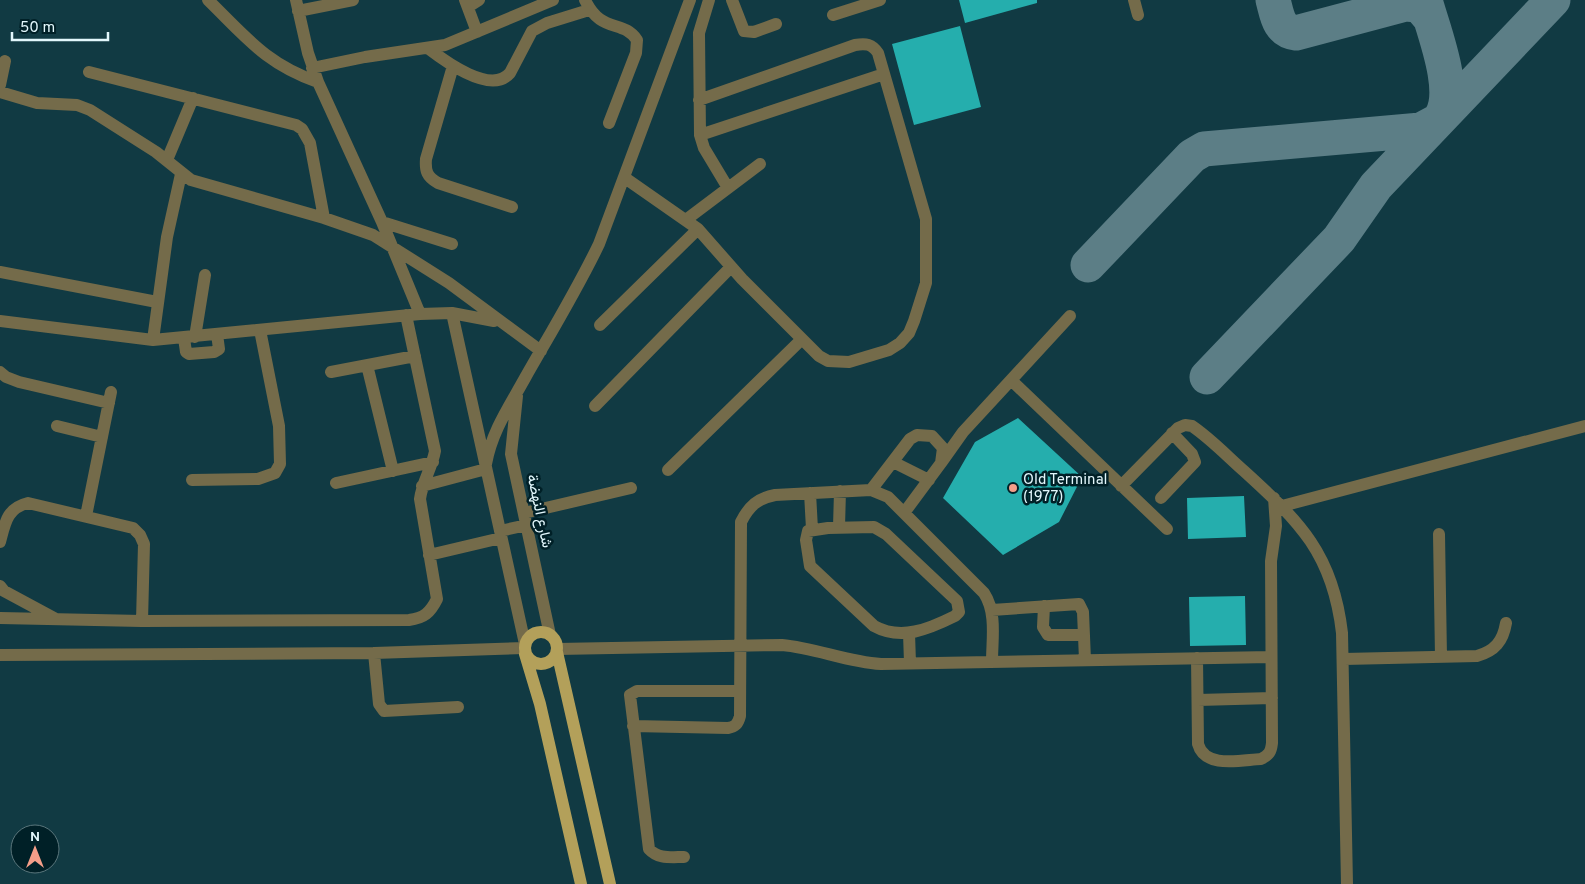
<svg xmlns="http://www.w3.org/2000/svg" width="1585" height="884" viewBox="0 0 1585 884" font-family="Overpass,Vazirmatn,sans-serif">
<rect width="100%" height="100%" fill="#113a43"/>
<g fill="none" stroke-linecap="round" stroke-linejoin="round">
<path stroke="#5c7e86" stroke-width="35" d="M1273,0C1277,14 1278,31 1296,33L1405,4L1419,5L1430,18
M1425,0C1433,30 1458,90 1441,117
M1088,265L1192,156L1204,149L1421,130L1436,122
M1207,377L1339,239L1376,186L1553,0"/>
</g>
<path fill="#25aead" d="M959,0H1037V3L965,23Z
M960,26L981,107L914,125L892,44Z
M1018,418L1082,477L1059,522L1003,555L943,498L975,442Z
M1244,496L1246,537L1188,539L1187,498Z
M1245,596L1246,645L1190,646L1189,597Z"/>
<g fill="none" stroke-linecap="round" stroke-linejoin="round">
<path stroke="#746b4a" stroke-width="12" d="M208,0C246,37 266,64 318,82
M296,0L308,53L318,82L382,222L420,314
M465,0L477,32
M585,0C601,34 623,19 637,40L636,53L609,123
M709,0L699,33L700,135L704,148L728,188
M732,0L744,31L754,32L776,24
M1134,0L1138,15
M468,7L479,0
M298,11L353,0
M833,15L880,0
M429,49C446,62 491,95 510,73L532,31L547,23L589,10
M453,66L426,159C425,171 427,177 438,183L512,207
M312,68L365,57L445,45L553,0
M89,72L296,125L302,129L310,143L324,218
M0,85L5,61
M0,92L37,103L77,105L90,110L156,152L191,180L324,218L373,235L449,283L541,351
M700,135L884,74
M167,160L193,98
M625,178L698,229L742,279L819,356L828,361L849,362L889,350L900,343L909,333L914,321L926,283V219L878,53C872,44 866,43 855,45L699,100
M687,219L760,164
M382,222L452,244
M0,272L157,302
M452,313L525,644
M0,321L153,340L420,314L452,313L494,321
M600,325L698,229
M195,337L205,275
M184,338L186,352L189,354L214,352L219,349L217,334
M153,340L167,237L181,174
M367,365L393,471
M0,372L6,377L19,382L109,403
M331,372L415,356
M1011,380L1167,529
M517,396L511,454L550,635
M595,406L731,267
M57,426L102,437
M893,462L929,480
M941,463L963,432L1070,316
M486,464C492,431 509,407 525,378C550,334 577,290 599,244L690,0
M668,470L801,340
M192,480L258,479L275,473L280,464L279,426L260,330
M336,483L433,462
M422,486L486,469
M1121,486L1178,428L1185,425L1192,426C1211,439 1227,456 1244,471C1300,522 1333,554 1342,633L1347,884
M871,490L910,439L917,435L932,436L943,448L941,463L904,513
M810,493L812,529
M1161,498L1195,462L1192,454L1172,433
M1282,506L1585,426
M524,513L631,488
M86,516L111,392
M839,527L840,491
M874,527L886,534L957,601L959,612L955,616C929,629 901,641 874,626L810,566L806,540L808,531L828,528Z
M500,531L527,525
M1439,534L1441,657
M0,542C5,523 7,508 28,503L133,528L140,535L144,544L142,621
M429,555L501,538
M0,586L4,591L56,619
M1044,606L1043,627L1048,635H1084
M992,610L1079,604L1083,612L1085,660
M0,618L142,621L409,620C424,618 430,613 437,599L420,499C422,482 432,468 435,451L406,315
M909,633L910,663
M557,649L782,645C816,648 847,662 881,664L1271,657
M374,653L379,704L384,711L458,707
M0,655L374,653L524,648
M1197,658L1198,744C1205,769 1241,760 1261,759C1269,755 1271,752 1272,743L1271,561L1276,526L1274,498
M1344,659L1477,656C1495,651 1503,641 1506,623
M1198,700L1272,698
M633,726L728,728C735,727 738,724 740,716L741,522C749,506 758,498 775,495L871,490L888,497L984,593C997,613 992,639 992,662
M684,857C670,857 658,859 649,849L630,695L637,691H740"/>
<path stroke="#b3a05a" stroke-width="12" d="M525 648a16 16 0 1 1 32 0a16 16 0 1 1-32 0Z
M557,652L610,884
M525,654L540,704L581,884"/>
</g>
<circle fill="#f49e89" stroke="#002027" stroke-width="2" cx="1013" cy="488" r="5"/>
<g text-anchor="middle" stroke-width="5" stroke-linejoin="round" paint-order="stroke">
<g font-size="15" fill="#e2f7fc" stroke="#002027" text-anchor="start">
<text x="1023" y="484">Old Terminal<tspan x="1023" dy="17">(1977)</tspan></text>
</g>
<g font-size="15" fill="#e2f7fc" stroke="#002027">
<text transform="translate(540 511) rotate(78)" y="5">شارع النهضة</text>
</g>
</g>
<g transform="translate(35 849)"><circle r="24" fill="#002027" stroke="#5a767c"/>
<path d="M0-4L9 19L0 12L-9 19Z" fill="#f49e89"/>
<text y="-8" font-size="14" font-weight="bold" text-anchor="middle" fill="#e2f7fc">N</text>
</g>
<path d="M12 32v8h96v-8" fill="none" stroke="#e2f7fc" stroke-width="2.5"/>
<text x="20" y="32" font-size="15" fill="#e2f7fc" stroke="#002027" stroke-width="4" paint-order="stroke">50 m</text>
</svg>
